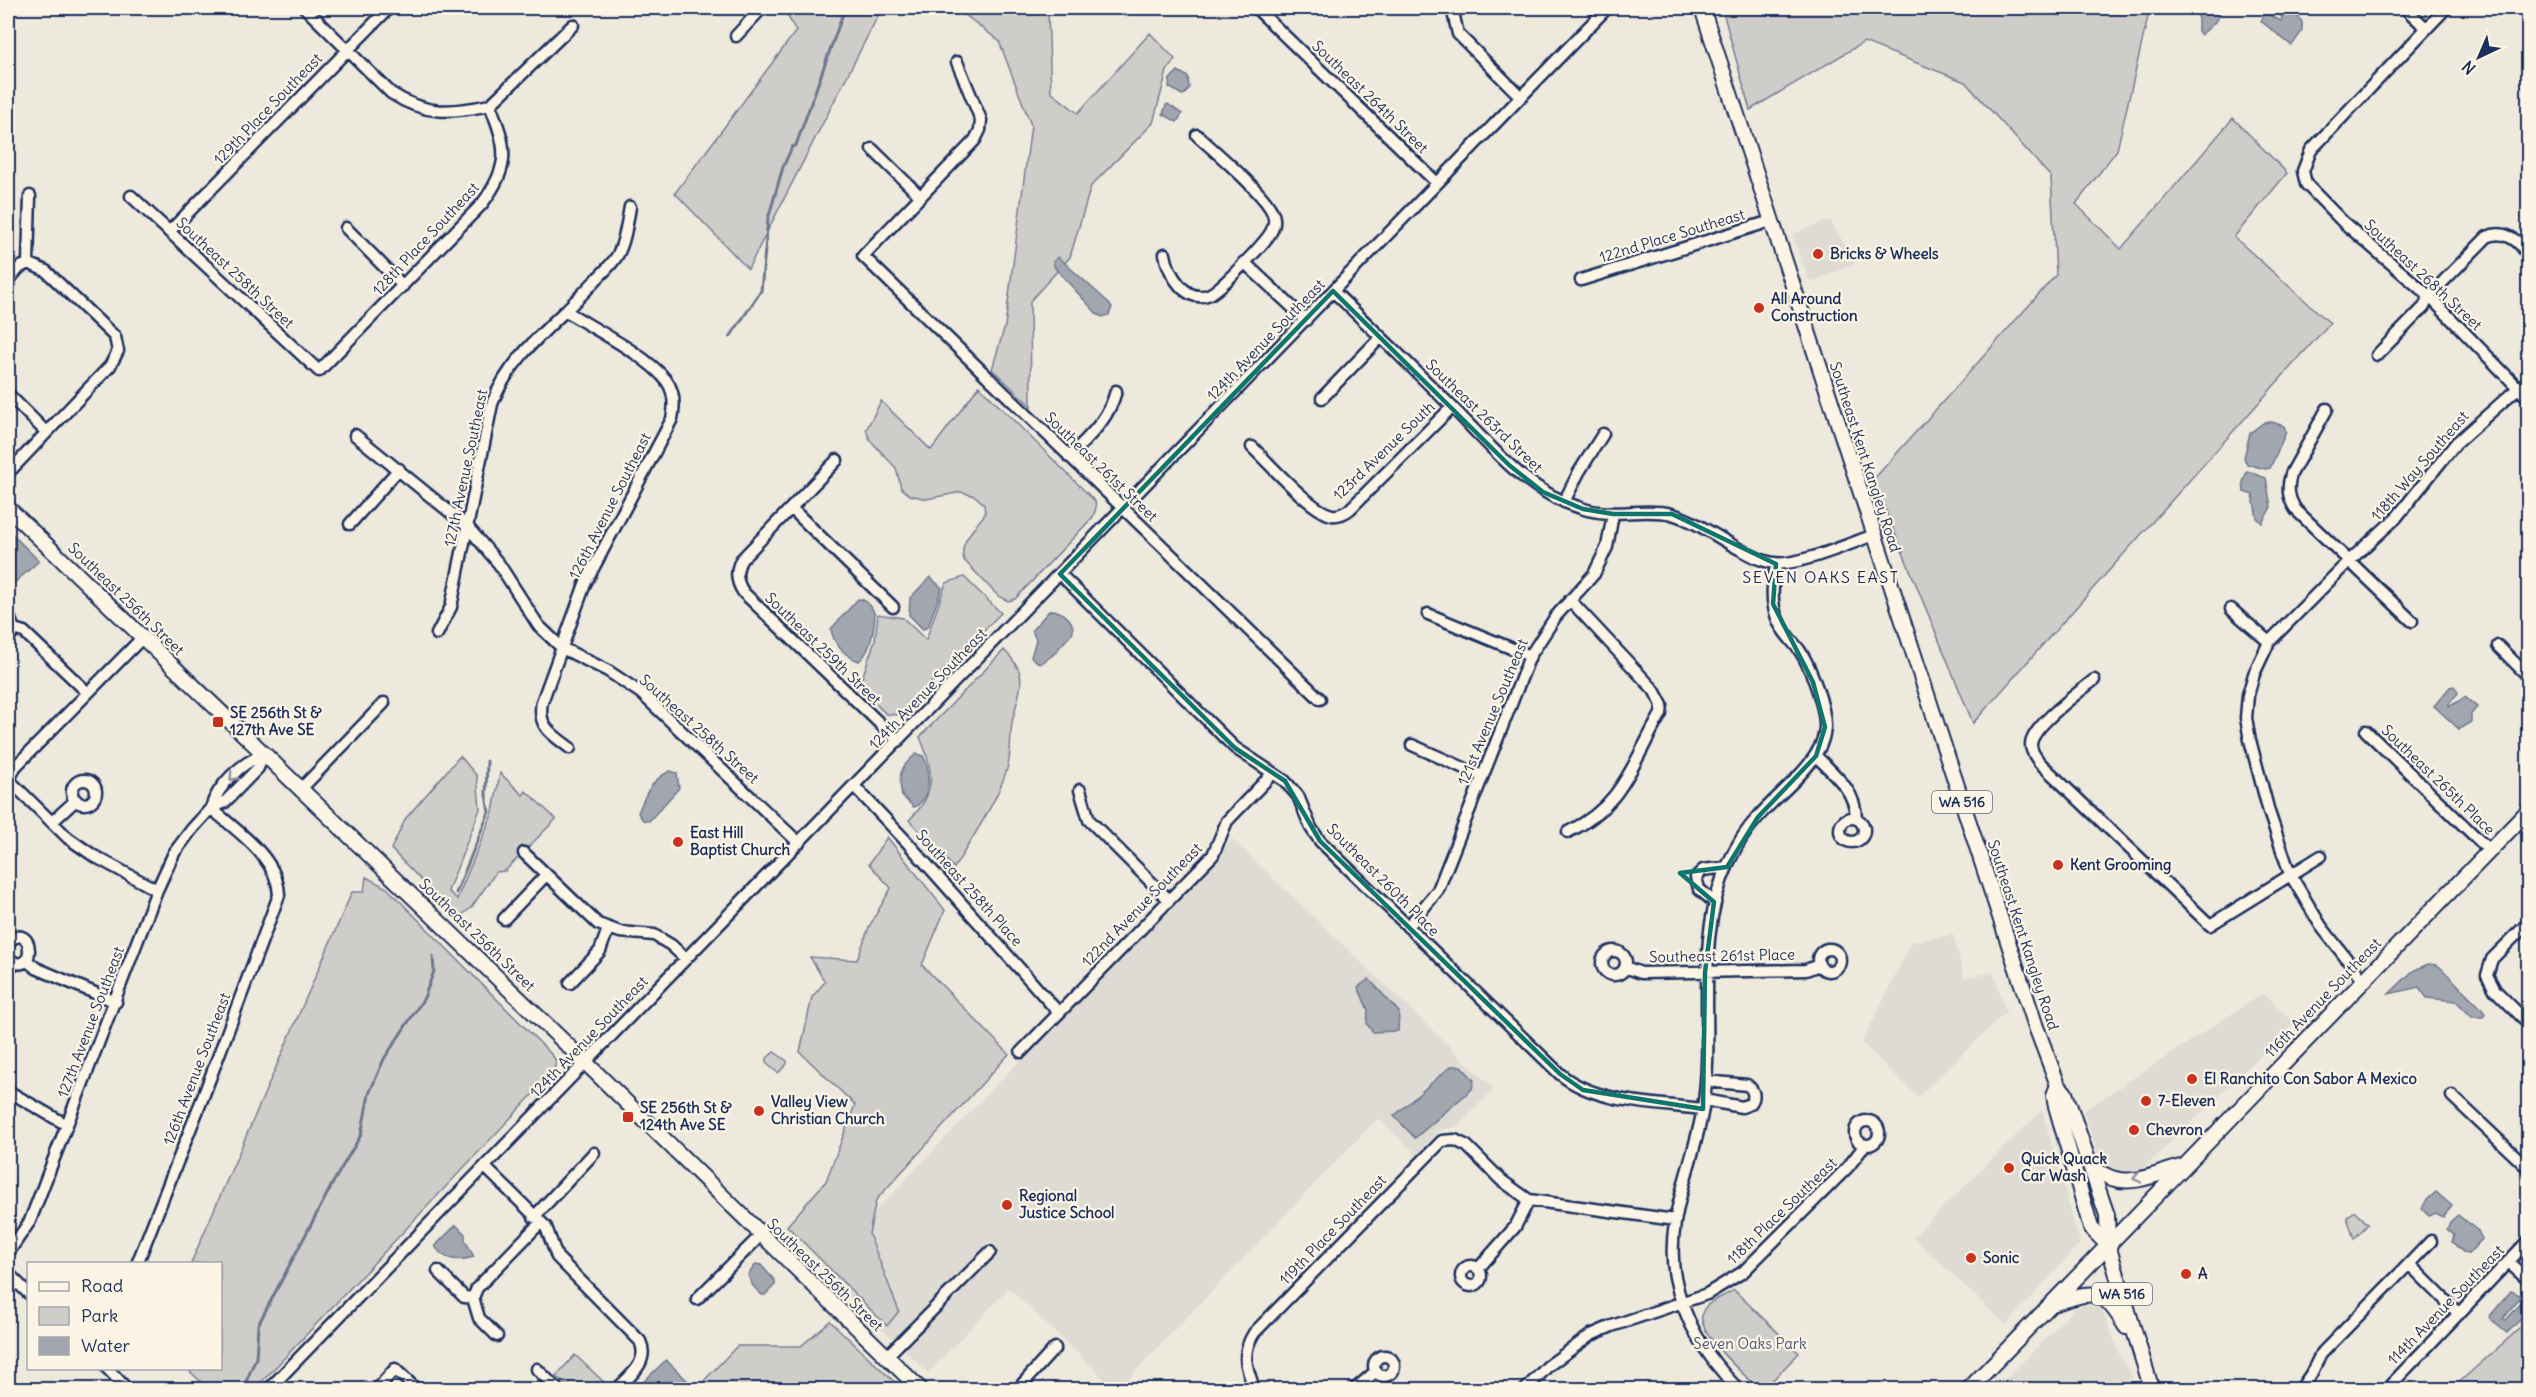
<svg xmlns="http://www.w3.org/2000/svg" width="2536" height="1397" viewBox="0 0 2536 1397" font-family="Delius,sans-serif">
<rect width="100%" height="100%" fill="#eee9dd"/>
<filter id="ink" filterUnits="userSpaceOnUse"><feTurbulence type="fractalNoise" baseFrequency=".0167" numOctaves="2"/><feDisplacementMap in="SourceGraphic" scale="12" xChannelSelector="R" yChannelSelector="G"/><feConvolveMatrix kernelMatrix="1 2 1 2 8 2 1 2 1" color-interpolation-filters="sRGB"/></filter>
<g filter="url(#ink)">
<path fill="#dedbd4" d="M1830,220L1855,263L1810,283L1792,234Z
M1232,839L1494,1089L1458,1126L1441,1130L1417,1155L1378,1118L1118,1389H1115L1009,1288L928,1373L820,1269Z
M1953,935L1964,978L1993,972L2006,1012L1918,1097L1862,1043L1912,941Z
M2264,993L2294,1023L2148,1164L2141,1169L2120,1172L2111,1171L2102,1164L2083,1111Z
M2042,1110L2080,1243L2006,1325L1913,1237Z
M2091,1304L2101,1307L2123,1363L2132,1376L2119,1389H2013L2004,1381L2075,1308Z"/>
<path fill="#cfcdca" stroke="#757e94" stroke-width="1.5" d="M783,8H882L748,269L675,193L796,31Z
M956,8H1031L1048,13L1051,92L1078,113L1150,33L1175,59L1167,71L1153,123L1091,186L1070,257L1030,301L1031,406L992,369L1005,326L1031,125L999,41Z
M1722,8H2150L2117,150L2076,204L2121,249L2233,118L2287,173L2234,237L2330,323L1973,723L1873,480L2056,275L2051,177L1965,82L1864,42L1750,110Z
M979,386L1095,501L1096,508L1093,517L1015,599L1008,601L998,596L964,560C958,543 976,526 985,514L984,504L975,496L961,492L927,499L910,495L901,488L896,468L870,440L866,430L881,401L931,450Z
M964,577L1001,613L899,715L886,714L859,687L875,640L878,614L903,618L926,640L946,583Z
M1004,650C1032,677 1018,691 1012,723C1010,735 1011,748 1009,760C1004,791 971,840 954,868L909,820C937,794 934,770 920,737Z
M460,756L477,776L480,809L448,891L457,899L493,812L500,773L523,795L526,791L556,819L505,871L496,872L471,908L458,918L391,849L406,818Z
M887,837L945,910L922,965L1009,1054L876,1200L869,1234L899,1311L887,1326L787,1226L826,1181L855,1105L800,1052L812,997L825,982L810,957L857,960L869,927L891,888L869,864Z
M366,877L387,888L552,1055L556,1061L554,1072L255,1389H209L187,1369L220,1368V1264L191,1263L352,892H364Z
M774,1052L787,1061V1064L778,1073L767,1064V1058Z
M2355,1211L2368,1224L2354,1239L2347,1217Z
M1734,1290L1799,1353L1764,1389H1760C1746,1377 1693,1331 1703,1311C1708,1301 1725,1296 1734,1290Z
M830,1321L902,1389L705,1390L700,1385L737,1346H801Z
M2528,1321V1389L2458,1390L2455,1386Z
M575,1355L605,1383L599,1389H571L556,1376Z"/>
<path fill="#a2a7af" stroke="#6c778f" stroke-width="1.5" d="M2198,8H2218L2220,13L2215,22L2201,35L2198,31Z
M2275,8H2292L2302,22V31L2293,44L2291,45L2261,21L2265,13L2281,21L2282,18Z
M1178,71L1188,77L1189,88L1185,94L1182,95L1169,87L1170,79Z
M1168,104L1182,114L1177,122L1163,114L1166,105Z
M1058,257L1109,303L1112,307L1109,315L1102,317L1097,314L1055,268L1053,262Z
M2272,422L2284,426L2286,432L2270,468L2265,469L2247,464L2244,458L2250,433L2263,423Z
M2247,471L2266,478L2271,507L2262,523L2257,518L2253,495L2244,492L2243,482Z
M8,530L39,561L14,583L8,579Z
M930,577L942,588L928,627L923,629L909,615L910,598Z
M858,599C867,599 872,607 875,615C874,629 871,652 859,661C845,656 833,644 831,629Z
M1054,610C1064,613 1074,620 1073,632L1053,655L1040,664L1031,657L1036,640L1032,630L1049,611Z
M2454,686L2458,693L2449,704V707L2465,697L2477,707L2471,714V722L2459,729L2434,706L2450,687Z
M916,754L923,756C931,769 931,800 914,807L902,796C898,775 899,768 916,754Z
M670,771L677,773L679,788L649,821L643,820L638,813C646,793 650,781 670,771Z
M2428,964L2437,965L2440,967L2482,1009L2485,1014L2483,1017H2472L2456,1001L2427,998L2419,987L2389,994L2413,971Z
M1369,979L1399,1012L1398,1031L1373,1032L1367,1024L1368,1010L1358,987Z
M1451,1066H1461L1474,1080L1472,1089L1415,1138L1394,1116Z
M2436,1192L2452,1206L2443,1217L2436,1213L2429,1216L2422,1209L2426,1201Z
M2458,1215L2478,1231L2482,1239L2468,1254L2463,1252L2452,1242L2454,1235L2447,1229L2450,1222Z
M456,1225L465,1234V1240L474,1257C459,1261 444,1262 435,1246Z
M756,1264L761,1265L775,1281V1285L765,1295H762L753,1286L748,1275Z
M2511,1291L2522,1296L2503,1319L2506,1320L2526,1298L2528,1299V1312L2507,1333L2491,1320L2490,1316Z
M666,1360L693,1386L689,1389H636Z"/>
<g fill="none" stroke-linecap="round" stroke-linejoin="round">
<path stroke="#6c778f" stroke-width="3" d="M730,337L761,291L768,219L783,167L792,147L796,145L845,8
M456,893L489,812L486,795L487,761
M245,1384L256,1358L258,1325L335,1179L361,1135L369,1094L384,1059L424,998L434,971L433,956"/>
<defs>
<path id="minor" d="M305,8L391,93C426,116 451,113 490,105
M1256,8L1437,183
M1452,8L1458,34L1520,96
M2405,8L2426,28
M2446,8L2311,150L2303,171L2306,184L2343,222L2429,296L2528,398
M736,36L762,8
M957,62L981,120L980,130L975,140L863,256L1320,699
M490,105L573,25
M872,149L920,196
M131,196L319,371L482,204C511,165 507,148 490,105
M346,228L403,286
M169,232L389,8
M1165,254C1168,273 1186,305 1210,294C1222,288 1265,243 1271,232C1274,227 1275,220 1273,214C1267,195 1214,151 1197,135
M1244,262L1306,320
M1581,280L1771,221
M8,281L19,268L28,263L30,196
M1333,291C1373,329 1412,367 1451,406C1491,446 1525,491 1581,508C1613,519 1642,507 1672,514C1693,520 1713,534 1732,545C1745,552 1759,561 1774,563C1796,567 1851,543 1874,535
M566,311C595,330 645,354 666,380C675,392 675,405 672,419L585,584L542,702C537,727 552,734 570,748
M2377,355L2424,307L2429,296L2487,237C2504,229 2520,240 2528,256
M8,394L46,432
M1322,398L1381,337
M2327,409L2291,474C2287,488 2288,498 2296,510L2412,621
M355,435L467,526L499,564L538,625L562,648L608,671L641,693L799,843
M1252,447C1269,463 1311,511 1332,515C1339,516 1345,513 1350,509L1452,407
M1069,457C1089,436 1108,421 1116,391
M837,460L741,560C735,572 736,582 744,593L898,741
M8,473L110,366L118,351L115,337L46,271L28,263
M1564,502L1579,472L1603,434
M791,508L893,607
M350,524L399,469
M1060,574L1235,748L1285,781L1298,796L1311,828L1320,841L1560,1074C1596,1104 1657,1103 1703,1109
M2231,609L2269,642
M8,614L14,629L24,632L87,692
M1428,614L1530,656
M437,634L451,607L492,404C510,355 557,322 592,284C600,275 611,266 617,256C625,242 627,223 630,207
M8,640L14,629
M2498,646L2528,676
M2094,680C2079,692 2031,727 2031,745C2031,752 2036,757 2039,762L2210,925L2321,856
M2366,731L2489,850
M1412,745L1482,776
M1816,756C1834,774 1856,791 1856,818
M8,779L68,838L94,856L157,890
M72 792a12 12 0 1 1 24 0a12 12 0 1 1-24 0Z
M8,783L15,767L143,637
M854,786L906,841L1059,1013
M300,790L384,703
M1080,790L1089,820L1169,900
M211,808C218,785 241,763 263,755
M1840 830a12 12 0 1 1 24 0a12 12 0 1 1-24 0Z
M52,822L76,800
M1568,832C1624,805 1632,763 1661,714L1662,705L1654,690L1570,600
M524,853L598,924L620,932L654,935L671,945L686,959
M1714,902L1699,889L1696,877L1703,870L1727,867
M504,919L546,875
M2528,923L2492,959L2487,975L2495,990L2528,1023
M1408,927L1438,890L1530,656L1556,616L1594,574L1607,547L1613,514
M8,942C35,918 37,982 8,958
M1818 960a11 11 0 1 1 22 0a11 11 0 1 1-22 0Z
M1602 963a12 12 0 1 1 24 0a12 12 0 1 1-24 0Z
M26,960L36,968L116,1002
M1625,967L1641,973L1806,970L1819,965
M2363,980L2321,926L2290,874L2269,812L2250,740L2246,718L2248,695L2254,674L2269,642L2349,561L2396,518L2456,443L2518,388L2528,382
M570,983L600,951L608,929
M1021,1052L1213,855L1227,821L1273,773
M8,1091L67,1125
M2452,1096L2528,1168
M1704,1100L1742,1107L1750,1104C1756,1097 1754,1090 1747,1085L1706,1081
M1855 1133a12 12 0 1 1 24 0a12 12 0 1 1-24 0Z
M485,1167L546,1227L557,1257L640,1341C650,1362 630,1376 616,1390
M534,1217L594,1153
M8,1253L30,1221L157,890L174,853L192,829L211,808L225,802L258,768L263,755
M2508,1262L2528,1280
M137,1264L203,1097L279,895C278,857 236,831 211,808
M2409,1264L2431,1241
M1461 1276a10 10 0 1 1 20 0a10 10 0 1 1-20 0Z
M1478,1269L1515,1227L1529,1200
M438,1271L464,1297L473,1298L479,1318L497,1336
M8,1273L28,1293
M473,1298L477,1288L541,1222
M697,1299L761,1235
M1374 1366a10 10 0 1 1 20 0a10 10 0 1 1-20 0Z
M886,1357L990,1252
M107,1368L128,1390
M537,1369L558,1390
M268,1390L1607,8
M376,1390L395,1369L417,1390
M1017,1390L1055,1348
M1255,1390C1246,1368 1241,1353 1254,1333L1442,1141L1455,1140L1467,1146L1501,1180L1529,1200L1675,1220
M1354,1390L1376,1371
M1525,1390L1548,1366L1591,1335L1612,1326L1707,1294L1743,1272L1848,1167L1865,1145
M1739,1390C1708,1359 1683,1320 1675,1277C1664,1220 1694,1164 1703,1108C1716,1026 1692,941 1729,862C1736,846 1746,830 1758,817C1779,792 1823,763 1825,728C1826,709 1811,667 1800,651C1792,640 1781,631 1777,618C1770,600 1773,582 1776,564
M2300,1390L2311,1374L2321,1354L2409,1264L2459,1314
M2386,1390L2528,1241"/>
<path id="major" d="M1702,8L2036,1027L2058,1085L2065,1093L2107,1215L2108,1245L2152,1390
M8,508L585,1062L921,1390
M2058,1085L2054,1095L2056,1106L2091,1228L2108,1245
M2092,1169C2100,1172 2107,1177 2115,1179C2136,1185 2161,1172 2181,1167
M2052,1304C2095,1291 2101,1285 2126,1327
M1968,1390L2528,811"/>
</defs>
<use href="#minor" stroke="#1b2f5e" stroke-width="15"/>
<use href="#major" stroke="#1b2f5e" stroke-width="18"/>
<use href="#minor" stroke="#fcf5e5" stroke-width="10"/>
<use href="#major" stroke="#fcf5e5" stroke-width="14"/>
</g>
<defs><path id="oneway-chevron" d="M-2-3.5L2.5 0L-2 3.5" fill="none" stroke-width="1.6" stroke-linecap="round" stroke-linejoin="round" transform="scale(1.5)"/></defs>
<g stroke="#8c92a2">
<use href="#oneway-chevron" transform="translate(233 777) rotate(134)"/>
<use href="#oneway-chevron" transform="translate(2137 1178) rotate(168)"/>
</g>
</g>
<path fill="none" stroke="#0f766e" stroke-width="4.5" stroke-linejoin="round" d="M1333,291L1509,465L1543,492L1583,509L1613,514H1672L1776,564L1773,604L1813,682L1825,727L1816,756L1758,817L1727,867L1680,873L1714,902L1705,972L1703,1109L1583,1090L1560,1074L1320,841L1285,781L1235,748L1060,574Z"/>
<g fill="#c8321e" stroke="#fcf5e5" stroke-width="2">
<circle cx="1818" cy="254" r="6"/>
<circle cx="1759" cy="308" r="6"/>
<rect x="212" y="716" width="12" height="12" rx="3"/>
<circle cx="678" cy="842" r="6"/>
<circle cx="2058" cy="865" r="6"/>
<circle cx="2192" cy="1079" r="6"/>
<circle cx="2146" cy="1101" r="6"/>
<circle cx="759" cy="1111" r="6"/>
<rect x="622" y="1111" width="12" height="12" rx="3"/>
<circle cx="2134" cy="1130" r="6"/>
<circle cx="2009" cy="1168" r="6"/>
<circle cx="1007" cy="1205" r="6"/>
<circle cx="1971" cy="1258" r="6"/>
<circle cx="2186" cy="1274" r="6"/>
</g>
<g text-anchor="middle" stroke-width="4.5" stroke-linejoin="round" paint-order="stroke">
<g fill="#fcf5e5" stroke="#5e6a86" stroke-width="1.5">
<rect x="1932" y="791" width="60" height="22" rx="4.5"/>
<rect x="2092" y="1283" width="60" height="22" rx="4.5"/>
</g>
<g font-size="14" font-weight="bold" fill="#1b2f5e">
<text x="1962" y="807">WA 516</text>
<text x="2122" y="1299">WA 516</text>
</g>
<g font-size="15" fill="#1b2f5e" stroke="#fcf5e5">
<text transform="translate(1370 97) rotate(44)" y="5">Southeast 264th Street</text>
<text transform="translate(268 109) rotate(-46)" y="5">129th Place Southeast</text>
<text transform="translate(1672 236) rotate(-17)" y="5">122nd Place Southeast</text>
<text transform="translate(426 239) rotate(-47)" y="5">128th Place Southeast</text>
<text transform="translate(235 273) rotate(43)" y="5">Southeast 258th Street</text>
<text transform="translate(2423 275) rotate(43)" y="5">Southeast 268th Street</text>
<text transform="translate(1266 340) rotate(-46)" y="5">124th Avenue Southeast</text>
<text transform="translate(1484 416) rotate(44)" y="5">Southeast 263rd Street</text>
<text transform="translate(1384 451) rotate(-44)" y="5">123rd Avenue South</text>
<text transform="translate(1865 457) rotate(72)" y="5">Southeast Kent Kangley Road</text>
<text transform="translate(2420 466) rotate(-49)" y="5">118th Way Southeast</text>
<text transform="translate(1101 467) rotate(44)" y="5">Southeast 261st Street</text>
<text transform="translate(466 468) rotate(-78)" y="5">127th Avenue Southeast</text>
<text transform="translate(610 506) rotate(-63)" y="5">126th Avenue Southeast</text>
<text transform="translate(126 599) rotate(44)" y="5">Southeast 256th Street</text>
<text transform="translate(823 649) rotate(44)" y="5">Southeast 259th Street</text>
<text transform="translate(928 689) rotate(-46)" y="5">124th Avenue Southeast</text>
<text transform="translate(1493 712) rotate(-67)" y="5">121st Avenue Southeast</text>
<text transform="translate(699 729) rotate(42)" y="5">Southeast 258th Street</text>
<text transform="translate(2438 780) rotate(44)" y="5">Southeast 265th Place</text>
<text transform="translate(1383 880) rotate(45)" y="5">Southeast 260th Place</text>
<text transform="translate(969 888) rotate(48)" y="5">Southeast 258th Place</text>
<text transform="translate(1142 905) rotate(-46)" y="5">122nd Avenue Southeast</text>
<text transform="translate(477 935) rotate(44)" y="5">Southeast 256th Street</text>
<text transform="translate(2023 935) rotate(72)" y="5">Southeast Kent Kangley Road</text>
<text transform="translate(1722 956) rotate(-1)" y="5">Southeast 261st Place</text>
<text transform="translate(2323 998) rotate(-46)" y="5">116th Avenue Southeast</text>
<text transform="translate(91 1022) rotate(-69)" y="5">127th Avenue Southeast</text>
<text transform="translate(589 1037) rotate(-46)" y="5">124th Avenue Southeast</text>
<text transform="translate(197 1069) rotate(-69)" y="5">126th Avenue Southeast</text>
<text transform="translate(1782 1211) rotate(-44)" y="5">118th Place Southeast</text>
<text transform="translate(1333 1230) rotate(-46)" y="5">119th Place Southeast</text>
<text transform="translate(825 1275) rotate(44)" y="5">Southeast 256th Street</text>
<text transform="translate(2446 1305) rotate(-46)" y="5">114th Avenue Southeast</text>
</g>
<g font-size="15" font-weight="bold" fill="#1b2f5e" stroke="#fcf5e5" text-anchor="start">
<text x="1830" y="259">Bricks &amp; Wheels</text>
<text x="1771" y="304">All Around<tspan x="1771" dy="17">Construction</tspan></text>
<text x="230" y="718">SE 256th St &amp;<tspan x="230" dy="17">127th Ave SE</tspan></text>
<text x="690" y="838">East Hill<tspan x="690" dy="17">Baptist Church</tspan></text>
<text x="2070" y="870">Kent Grooming</text>
<text x="2204" y="1084">El Ranchito Con Sabor A Mexico</text>
<text x="2158" y="1106">7-Eleven</text>
<text x="771" y="1107">Valley View<tspan x="771" dy="17">Christian Church</tspan></text>
<text x="640" y="1113">SE 256th St &amp;<tspan x="640" dy="17">124th Ave SE</tspan></text>
<text x="2146" y="1135">Chevron</text>
<text x="2021" y="1164">Quick Quack<tspan x="2021" dy="17">Car Wash</tspan></text>
<text x="1019" y="1201">Regional<tspan x="1019" dy="17">Justice School</tspan></text>
<text x="1983" y="1263">Sonic</text>
<text x="2198" y="1279">A</text>
</g>
<g font-size="15" fill="#485679" stroke="#fcf5e5">
<text x="1750" y="1349">Seven Oaks Park</text>
</g>
<g font-size="16" letter-spacing="1.5" fill="#1b2f5e" stroke="#fcf5e5">
<text x="1821" y="583">SEVEN OAKS EAST</text>
</g>
</g>
<rect width="2536" height="1397" fill="none" stroke="#fcf5e5" stroke-width="30"/>
<rect x="15" y="15" width="2506" height="1367" fill="none" stroke="#1b2f5e" stroke-width="2" filter="url(#ink)"/>
<rect x="27" y="1262" width="195" height="108" fill="#fcf5e5" stroke="#a2a6af" stroke-width="1.5"/>
<rect x="39" y="1282" width="30" height="9" fill="#fcf5e5" stroke="#a2a6af" stroke-width="1.5"/>
<text x="81" y="1292" font-size="18" fill="#1b2f5e">Road</text>
<rect x="39" y="1307" width="30" height="18" fill="#cfcdca" stroke="#a2a6af" stroke-width="1.5"/>
<text x="81" y="1322" font-size="18" fill="#1b2f5e">Park</text>
<rect x="39" y="1337" width="30" height="18" fill="#a2a7af" stroke="#a2a6af" stroke-width="1.5"/>
<text x="81" y="1352" font-size="18" fill="#1b2f5e">Water</text>
<g transform="translate(2479 57) rotate(224)" stroke="#fcf5e5" stroke-width="4.5" paint-order="stroke">
<path d="M0-4.5L10 22L0 15L-10 22Z" fill="#1b2f5e"/>
<text y="-9" font-size="16" font-weight="bold" text-anchor="middle" fill="#1b2f5e">N</text>
</g>
</svg>
